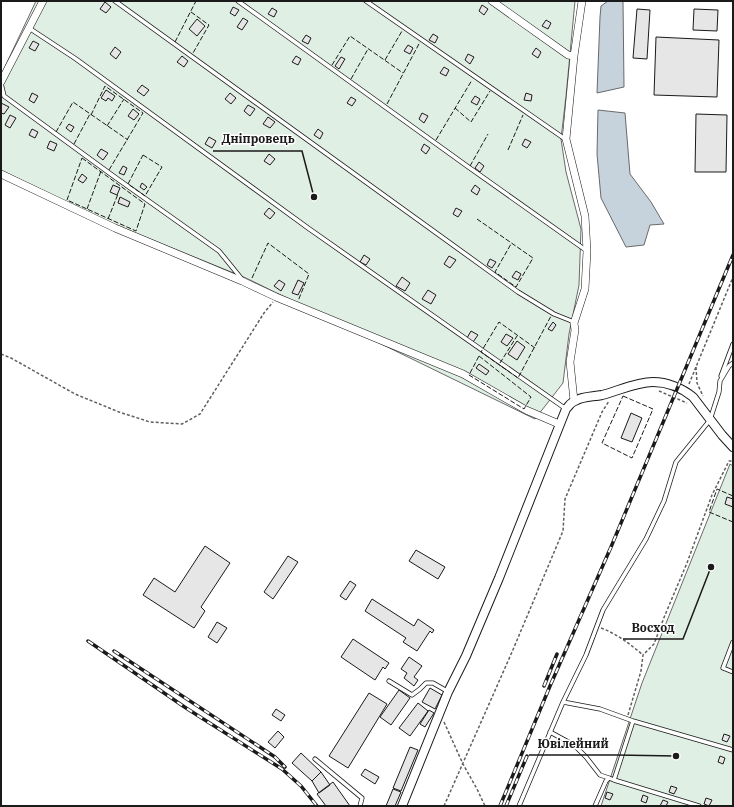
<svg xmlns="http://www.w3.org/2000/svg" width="734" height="807" viewBox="0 0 734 807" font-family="'IBM Plex Serif',serif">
<rect width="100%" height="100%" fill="#fff"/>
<path fill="#e0efe3" stroke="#6a6a6a" d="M36,1H575L566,96L561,139L566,172L581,229L579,285L569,334L563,383L535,419L246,278L108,222L1,170V75Z
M730,464L733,466V806H601L642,683Z"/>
<path fill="#c6d2dc" stroke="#6a6a6a" d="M608,1H623L624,87L597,93L600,17L601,6Z
M598,110L625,113L630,174L651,202L664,224L650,225L644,245L626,247L601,198L597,154Z"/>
<path fill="#e6e6e6" stroke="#1a1a1a" d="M105,2L111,7L106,13L100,9Z
M482,5L488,9L484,15L479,11Z
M233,7L239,10L235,16L230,13Z
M272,8L277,11L274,17L268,14Z
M637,9L650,10L647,59L633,58Z
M694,9L718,10L717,31L693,30Z
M243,18L248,21L242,30L237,27Z
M197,19L205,26L197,36L189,29Z
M546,20L551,23L548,29L542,26Z
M433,34L438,37L435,43L429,40Z
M306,35L311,38L308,44L302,41Z
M656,37L719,40L717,97L654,95Z
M33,41L39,44L35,51L29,48Z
M408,45L413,48L410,54L404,51Z
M115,47L121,52L116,59L110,54Z
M536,48L541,52L538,58L532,54Z
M468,54L474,57L470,64L465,60Z
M182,56L188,61L184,67L177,62Z
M296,56L301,59L298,65L292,62Z
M341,57L345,59L339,69L335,66Z
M444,67L449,70L446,76L440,73Z
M142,85L149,90L144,96L137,91Z
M106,90L115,96L112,101L108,98L106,101L101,98Z
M32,93L38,96L34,103L29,100Z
M230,93L236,98L231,104L225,99Z
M526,93L532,95L531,101L524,100Z
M475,96L480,99L477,105L471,102Z
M351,97L356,100L352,106L347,103Z
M1,103L9,107L4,114L1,113Z
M248,105L255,109L250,116L244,111Z
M133,109L139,114L134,120L128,116Z
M422,113L428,116L424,123L419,119Z
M696,114L727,115L726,172H695Z
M10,115L16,118L10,128L5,125Z
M268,117L275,122L270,128L263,124Z
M69,124L74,127L71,132L66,128Z
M32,129L38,132L35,138L29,135Z
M318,129L323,133L320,139L314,135Z
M209,137L216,141L212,148L205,144Z
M525,139L531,142L527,148L522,145Z
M50,141L57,144L54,151L47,148Z
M424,144L430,148L426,154L421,150Z
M101,149L108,153L103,160L97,155Z
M269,154L275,159L270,165L264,161Z
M479,162L484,166L480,172L475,168Z
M123,166L127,168L124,175L119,173Z
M82,174L87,178L83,183L78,180Z
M142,183L147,187L144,190L140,187Z
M113,185L120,188L117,195L110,192Z
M475,185L480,189L477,195L471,191Z
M120,197L130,202L128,207L118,203Z
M269,208L275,213L270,219L264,214Z
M456,208L462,211L458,217L453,214Z
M364,255L370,259L366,265L360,262Z
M449,256L456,260L450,268L444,264Z
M490,259L496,262L492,268L487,265Z
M516,271L521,274L518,280L512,277Z
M402,277L410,283L405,291L396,286Z
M279,280L285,284L281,291L274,286Z
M298,280L304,283L298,295L292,293Z
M428,290L436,295L431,304L422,299Z
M553,322L556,325L552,331L548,329Z
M471,331L478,335L473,342L467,338Z
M506,334L513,338L507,346L501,342Z
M517,341L525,347L517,360L508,354Z
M479,364L489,371L486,375L476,368Z
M631,413L642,418L632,442L621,438Z
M727,497L733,499V507L725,504Z
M205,546L230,563L201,607L205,611L194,628L143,595L154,578L175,592Z
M416,550L445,567L438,579L409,561Z
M288,556L298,562L273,599L264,592Z
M350,581L356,585L346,600L340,596Z
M372,599L414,626L418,619L434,630L432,633L430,631L417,651L403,642L406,638L365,611Z
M217,622L227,628L217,643L208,637Z
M353,639L389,663L385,669L383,667L375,680L341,657Z
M409,657L422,666L414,677L418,680L414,686L404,678L407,673L401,669Z
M430,688L442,695L435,709L422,702Z
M399,690L410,698L391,725L380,717Z
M369,693L387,704L348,768L329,756Z
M418,703L428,711L410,736L399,728Z
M276,709L285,715L281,721L272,715Z
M429,710L434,713L425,727L420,724Z
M278,731L284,737L275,748L268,742Z
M724,734L730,736L727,742L722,740Z
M410,747L418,750L401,791L393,788Z
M301,753L321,772L312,781L292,763Z
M720,756L725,758L723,764L718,762Z
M365,769L379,777L375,784L361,775Z
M321,772L330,785L319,793L312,781Z
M333,782L350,806H326L317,794Z
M671,786L677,788L674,794L669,792Z
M393,789L401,792L395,806H386Z
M607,792L613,794L610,800L605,798Z
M643,795L648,797L646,803L641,801Z
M706,798L712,800L709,806L704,804Z
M663,800L668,802L666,806H660Z"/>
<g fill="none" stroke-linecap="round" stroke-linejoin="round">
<defs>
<path id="service" d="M115,1L518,292L554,314L574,322
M238,1L467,166L587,251
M366,1L565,139
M29,28L76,59L308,228L566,409
M1,83L4,96L112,175L219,251L241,278
M721,376L733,344
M733,642L723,668L733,672
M389,681L412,695L420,689L426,683H433L447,691
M563,702L600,709L633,721L733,750
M550,732L574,745L586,757L600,775L609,778
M315,759L362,798L360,806
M614,780L699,806
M519,806L563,702L586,655L603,610L646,539L664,501L676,462L710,420L719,392L720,381L729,366L733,363
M595,806L606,781L609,778L614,780L633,721"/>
<path id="minor" d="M492,1L568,55L574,56
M1,82L43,1
M1,174L115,228L242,281L276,297L463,374L526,410L559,424
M574,401L570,362L575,330L574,323L585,289L587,251L585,216L566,139L574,56L582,1"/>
<path id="tertiary" d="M402,806L448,692L466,656L499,578L566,409C569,406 571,402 575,401C583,396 593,397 602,395C618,391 636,382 653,382C667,382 682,388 693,397L722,435L733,447"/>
</defs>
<use href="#service" stroke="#1a1a1a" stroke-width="5"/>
<use href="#minor" stroke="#1a1a1a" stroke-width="8"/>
<use href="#tertiary" stroke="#1a1a1a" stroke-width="10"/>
<path stroke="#5f5f5f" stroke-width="1.5" stroke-dasharray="3 2" stroke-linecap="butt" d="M1,354L11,358L75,394L119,412L150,422L182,424L200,414L264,313L273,302
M696,367L697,383L703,396
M689,384L733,277
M659,391L687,403
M601,628C617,634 630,644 643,655
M628,715L641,671L643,655L654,644L665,615L687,563L712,495L729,461H733
M444,722L463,764L477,789L485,806
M444,806L512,652L563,531L565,499L602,412L609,401"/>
<use href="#service" stroke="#fff" stroke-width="3.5"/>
<use href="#minor" stroke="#fff" stroke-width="7"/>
<use href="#tertiary" stroke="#fff" stroke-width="8"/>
<defs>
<path id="rail" d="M88,641L186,708L282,769L301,786L317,806
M114,651L275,757L285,767
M544,686L557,654
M500,806L550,686L611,547L733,255
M506,806L527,756"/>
</defs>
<use href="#rail" stroke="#1a1a1a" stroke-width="3.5"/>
<use href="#rail" stroke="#fff" stroke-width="2" stroke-dasharray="6" stroke-linecap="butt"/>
<path stroke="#1a1a1a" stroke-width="1" stroke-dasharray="5 2" stroke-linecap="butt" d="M245,2V1
M191,12L209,25L193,53
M175,42L196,1
M385,60L402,31
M332,65L350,36L403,73
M351,79L368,49
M387,104L420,42
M455,108L471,122L490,91
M91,115L105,86L143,113L109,170
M107,126L124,99
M56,132L73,102L128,140
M436,140L472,80
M74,144L90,114
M508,150L523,115
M143,155L162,167L145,196L128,184Z
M82,158L145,204L136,231L67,200Z
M470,166L488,134
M87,209L101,171
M108,219L118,194
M477,219L533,258L516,287L495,272L511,244
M252,278L268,243L309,274L298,301
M535,348L499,322L481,352L518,378L551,316
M479,356L531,397L524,409L469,375Z
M500,363L517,336
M623,396L653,409L632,458L602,443Z
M733,496L717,489L709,512L733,522"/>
</g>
<path fill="none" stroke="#1a1a1a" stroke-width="1.5" d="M314 197L302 151H213M711 567L683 639H623M676 756L616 755H529"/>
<g fill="#1a1a1a" stroke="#fff" stroke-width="1.5">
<circle cx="314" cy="197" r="4"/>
<circle cx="711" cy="567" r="4"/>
<circle cx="676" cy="756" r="4"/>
</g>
<g font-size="12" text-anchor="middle" font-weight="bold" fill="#1a1a1a" stroke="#fff" stroke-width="3" stroke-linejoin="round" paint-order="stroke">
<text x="258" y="143">Дніпровець</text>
<text x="653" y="632">Восход</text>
<text x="573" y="748">Ювілейний</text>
</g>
<rect width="734" height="807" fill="none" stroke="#1a1a1a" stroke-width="4"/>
</svg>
